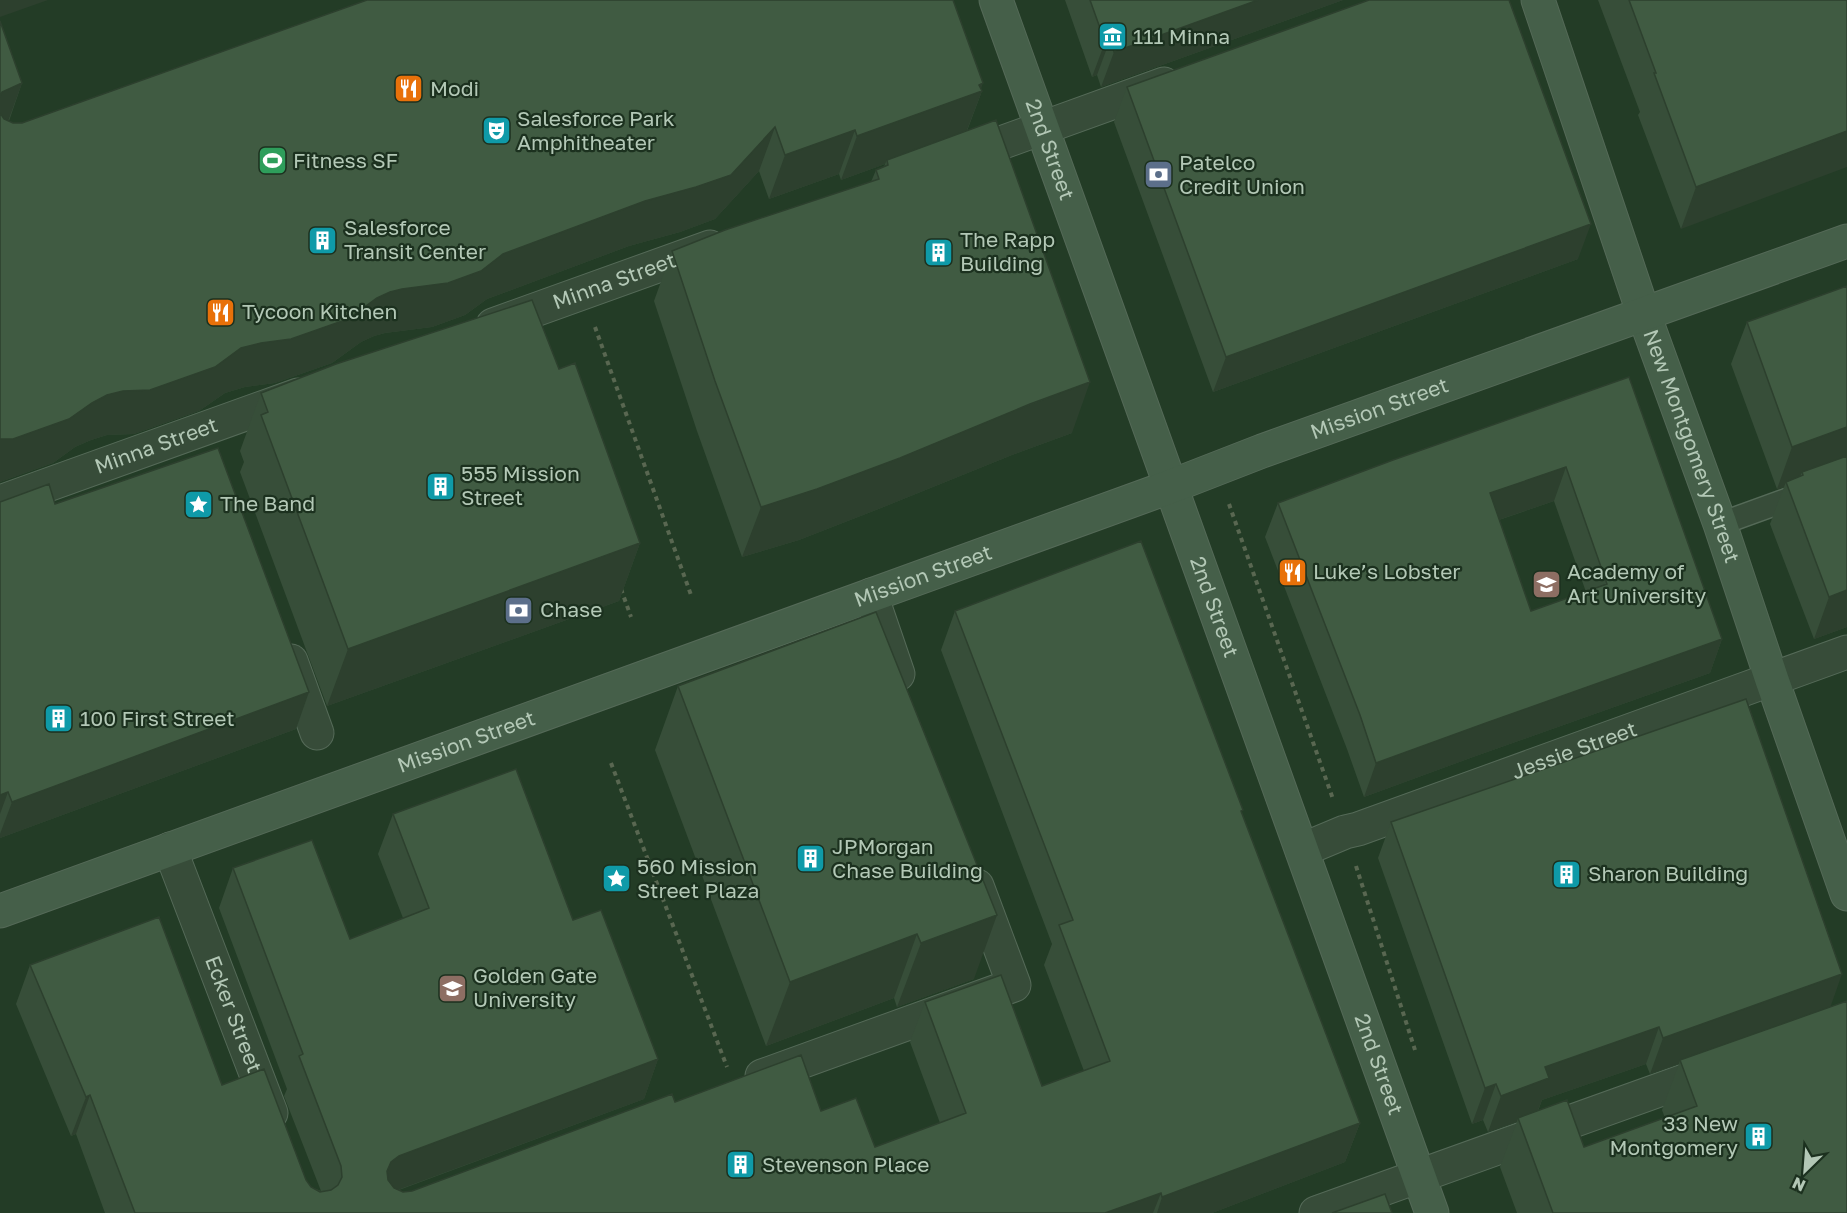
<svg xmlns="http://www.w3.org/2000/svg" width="1847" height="1213" viewBox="0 0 1847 1213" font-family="'Golos Text',sans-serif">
<rect width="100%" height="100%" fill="#233c26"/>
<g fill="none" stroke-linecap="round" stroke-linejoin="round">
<defs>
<path id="lane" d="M1720,524L1847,478"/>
<g id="street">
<path d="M962,157L1164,84"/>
<path id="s1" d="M493,325L710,247"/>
<path id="s2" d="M0,502L298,395"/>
<path d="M871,595L898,674"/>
<path d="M291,661L317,733"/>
<path id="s3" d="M170,849L271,1113"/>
<path id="s4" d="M1302,850L1345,832L1358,829L1847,652"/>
<path d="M762,1076L1014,985L977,886"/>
<path d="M1316,1213L1712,1071"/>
</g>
<g id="secondary">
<path id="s5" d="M996,0L1432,1213"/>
<path id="s6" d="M1538,0L1643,312L1720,524L1772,680L1847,894"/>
<path id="s7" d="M0,911L1172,486L1262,451L1847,241"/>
</g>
</defs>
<use href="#lane" stroke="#556a58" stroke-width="25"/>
<use href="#street" stroke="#556a58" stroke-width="35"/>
<use href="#secondary" stroke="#556a58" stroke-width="35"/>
<path stroke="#596751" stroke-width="4" stroke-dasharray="4.5 4.5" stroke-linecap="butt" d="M595,327L691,595
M1229,504L1333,799
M621,589L631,617
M611,763L727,1067
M1356,866L1415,1050"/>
<use href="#lane" stroke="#374c39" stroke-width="22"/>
<use href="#street" stroke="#374c39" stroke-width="33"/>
<use href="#secondary" stroke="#455f49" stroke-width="33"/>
</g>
<path fill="#374e39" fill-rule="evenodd" d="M1065,0H1343L1101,87L1097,75L1092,77Z
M1598,0H1847L1681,229L1638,115L1640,112Z
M0,21L22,83L9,121L13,123L981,90L982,91L967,131L1072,433L1012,455L881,508L799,540L742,557L697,431L654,301L672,251L871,182L876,170L884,167L885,164L841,180L839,174L769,199L759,171L715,219L680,232L629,246L487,299L465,315L432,327L385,333L374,336L361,342L332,363L275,383L245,387L225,393L199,411L134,434L107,435L91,440L75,447L53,463L0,482Z
M1127,87L1578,259L1213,392L1114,122Z
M1847,286V627L1814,639L1770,524L1784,487L1777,489L1731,364L1747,322Z
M559,369L640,543L619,601L327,706L240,472L244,462L240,451L261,393Z
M1629,377L1722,639L1710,673L1473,757L1364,797L1347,749L1265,537L1278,503ZM1554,501L1586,592L1531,611L1499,520Z
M0,502L55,504L309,692L296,729L0,838Z
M955,611L1242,813L1360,1123L1345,1162L1212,1213H105L76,1134L71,1136L16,1004L30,965L222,1085L306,1180L311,1187L321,1191L284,1096L287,1089L219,908L233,868L350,939L403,918L378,854L393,814L573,920L658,1059L644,1099L399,1190L403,1192L412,1191L675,1102L821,1111L875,1147L940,1123L910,1042L925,1002L1042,1086L1084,1071L1044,965L1052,944L941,650Z
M678,686L974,979L897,1007L894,998L766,1046L655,750Z
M1391,822L1830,1007L1847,1213H1517L1500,1167L1517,1122L1488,1132L1483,1120L1472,1124L1378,858ZM1646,1064L1650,1074L1679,1064L1662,1110L1665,1118L1584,1147L1538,1111L1542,1100Z"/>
<path fill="#2d402e" d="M0,0H48L0,17Z
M1258,0H1343L1101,87L1114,52Z
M1110,40L1097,75L1092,77L1105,42Z
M22,83L6,127L0,130V97L2,92Z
M983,83L980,92L982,91L965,135L887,160L885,164L841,180L857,136Z
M775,127L759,171L715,219L680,232L629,246L487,299L465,315L432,327L385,333L374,336L361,342L332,363L275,383L245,387L225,393L199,411L134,434L107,435L91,440L75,447L53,463L0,482V439L92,403L107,395L241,348L377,298L390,292L503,254Z
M855,130L839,174L769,199L785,155Z
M1847,131V167L1681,229L1696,187Z
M1591,224L1578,259L1213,392L1226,357Z
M1090,382L1072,433L1012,455L881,508L799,540L742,557L761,507Z
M1847,427V465L1803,475L1802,472L1798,481L1786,482L1784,487L1777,489L1792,447Z
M1566,467L1554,501L1478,527L1490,493Z
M640,543L619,601L327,706L348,649Z
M1847,590V627L1814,639L1829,597Z
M1722,639L1710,673L1473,757L1364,797L1376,763L1486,723Z
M309,692L296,729L0,838V834L12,802Z
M8,792L0,814V795Z
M997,915L974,979L897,1007L921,943Z
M917,934L894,998L766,1046L790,982Z
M1842,974L1829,1011L1680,1060L1679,1064L1650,1074L1663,1038Z
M1659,1027L1646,1064L1542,1100L1536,1115L1518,1118L1517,1122L1488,1132L1501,1096L1545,1067Z
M658,1059L644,1099L384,1195L372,1210L391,1162L399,1156Z
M1496,1084L1483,1120L1472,1124L1485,1088Z
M90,1095L76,1134L71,1136L86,1097Z
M1360,1123L1345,1162L1212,1213H1157L1162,1197Z
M1161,1193L1153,1213H1105Z"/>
<path fill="#405b42" stroke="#2d402e" stroke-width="1.5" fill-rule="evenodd" d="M367,0H953L983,83L979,85L982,91L857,136L855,130L785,155L775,127L731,175L696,187L645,201L503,254L481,271L448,283L402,289L390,292L377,298L348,319L291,339L261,343L241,348L215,367L150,390L123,391L107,395L92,403L69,419L13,439H0V113L4,119L13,123H22Z
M1090,0H1258L1114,52L1110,40L1105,42Z
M1369,0H1509L1591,224L1226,357L1127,87Z
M1629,0H1847V131L1696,187L1654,73H1656Z
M0,21L22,83L2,92L0,97Z
M996,120L1090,382L1030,404L900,458L817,489L761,507L715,381L672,251L725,230L879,179L876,170L888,165L887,160Z
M1847,286V427L1792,447L1747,322Z
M532,300L559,369L575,363L640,543L348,649L261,415L268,412L261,393L336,364Z
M1629,377L1722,639L1486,723L1376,763L1360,715L1278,503L1393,460ZM1566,467L1607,584L1531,611L1490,493Z
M218,448L309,692L12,802L8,792L0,795V502L49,484L55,504Z
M1847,456V590L1829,597L1786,482L1803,475L1802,472Z
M1141,541L1243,810L1241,811L1360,1123L1162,1197L1161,1193L1105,1213H135L90,1095L86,1097L30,965L159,917L222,1085L264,1069L306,1180L311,1187L320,1192L331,1190L338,1185L342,1177L341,1166L299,1056L303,1054L233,868L312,840L350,939L429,908L393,814L516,769L573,920L601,910L658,1059L399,1156L391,1162L387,1171L388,1180L394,1188L403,1192L412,1191L672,1094L675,1102L801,1055L821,1111L856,1098L875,1147L966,1113L925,1002L1001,975L1042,1086L1110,1061L1059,925L1073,920L955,611Z
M876,612L997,915L921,943L917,934L790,982L678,686Z
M1746,699L1842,974L1663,1038L1659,1027L1545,1067L1549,1078L1501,1096L1496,1084L1485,1088L1391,822Z
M1847,1001V1213H1553L1518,1118L1567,1100L1584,1147L1697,1106L1680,1060Z
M1385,1194L1392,1213H1332Z"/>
<defs>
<symbol id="museum-square" viewBox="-11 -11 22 22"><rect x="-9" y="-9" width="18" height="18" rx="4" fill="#0f9aa8" stroke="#1c311f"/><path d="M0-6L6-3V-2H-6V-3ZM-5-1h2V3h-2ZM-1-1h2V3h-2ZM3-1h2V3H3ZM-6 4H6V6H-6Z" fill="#fff"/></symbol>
<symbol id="restaurant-square" viewBox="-11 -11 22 22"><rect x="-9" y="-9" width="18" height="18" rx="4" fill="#e8710a" stroke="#1c311f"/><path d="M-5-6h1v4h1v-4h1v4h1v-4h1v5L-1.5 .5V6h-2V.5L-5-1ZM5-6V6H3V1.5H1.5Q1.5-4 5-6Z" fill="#fff"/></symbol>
<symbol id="theatre-square" viewBox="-11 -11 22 22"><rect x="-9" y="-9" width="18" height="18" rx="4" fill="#0f9aa8" stroke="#1c311f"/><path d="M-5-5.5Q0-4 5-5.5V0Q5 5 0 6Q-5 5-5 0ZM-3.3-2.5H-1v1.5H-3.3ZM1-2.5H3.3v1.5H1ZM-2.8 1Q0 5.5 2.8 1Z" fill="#fff"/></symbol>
<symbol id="stadium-square" viewBox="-11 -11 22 22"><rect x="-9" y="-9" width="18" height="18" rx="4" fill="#2e9e5b" stroke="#1c311f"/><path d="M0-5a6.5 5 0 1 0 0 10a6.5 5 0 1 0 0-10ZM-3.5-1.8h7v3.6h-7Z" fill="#fff"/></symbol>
<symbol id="bank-square" viewBox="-11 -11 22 22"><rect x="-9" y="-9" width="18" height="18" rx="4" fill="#5c6f8a" stroke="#1c311f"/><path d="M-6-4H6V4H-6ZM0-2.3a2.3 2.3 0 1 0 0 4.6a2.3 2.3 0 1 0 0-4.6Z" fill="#fff"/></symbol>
<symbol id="building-square" viewBox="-11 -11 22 22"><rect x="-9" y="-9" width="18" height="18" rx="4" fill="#0f9aa8" stroke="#1c311f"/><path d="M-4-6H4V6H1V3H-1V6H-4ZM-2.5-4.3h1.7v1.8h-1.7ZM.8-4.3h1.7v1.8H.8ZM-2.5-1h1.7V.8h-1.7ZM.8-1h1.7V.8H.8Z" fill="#fff"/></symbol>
<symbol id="sight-square" viewBox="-11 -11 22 22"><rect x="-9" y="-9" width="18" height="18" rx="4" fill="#0f9aa8" stroke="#1c311f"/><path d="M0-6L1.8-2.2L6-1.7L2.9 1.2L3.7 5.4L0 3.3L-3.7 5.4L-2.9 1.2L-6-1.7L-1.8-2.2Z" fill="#fff"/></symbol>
<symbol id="university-square" viewBox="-11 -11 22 22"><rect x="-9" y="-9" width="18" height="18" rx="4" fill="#8d6e63" stroke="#1c311f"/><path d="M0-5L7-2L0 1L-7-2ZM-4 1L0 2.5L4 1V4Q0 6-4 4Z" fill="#fff"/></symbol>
</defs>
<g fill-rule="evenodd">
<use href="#museum-square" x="1096" y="20" width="33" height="33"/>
<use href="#restaurant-square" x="392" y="72" width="33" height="33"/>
<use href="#theatre-square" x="480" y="114" width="33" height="33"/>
<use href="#stadium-square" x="256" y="144" width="33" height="33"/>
<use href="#bank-square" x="1142" y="158" width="33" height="33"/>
<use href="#building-square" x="306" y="224" width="33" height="33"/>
<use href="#building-square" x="922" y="236" width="33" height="33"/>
<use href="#restaurant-square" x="204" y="296" width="33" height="33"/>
<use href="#building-square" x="424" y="470" width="33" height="33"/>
<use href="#sight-square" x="182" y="488" width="33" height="33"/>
<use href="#restaurant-square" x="1276" y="556" width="33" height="33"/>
<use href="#university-square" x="1530" y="568" width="33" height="33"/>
<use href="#bank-square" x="502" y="594" width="33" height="33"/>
<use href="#building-square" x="42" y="702" width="33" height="33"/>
<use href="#building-square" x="794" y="842" width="33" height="33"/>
<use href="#building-square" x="1550" y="858" width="33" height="33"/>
<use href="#sight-square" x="600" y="862" width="33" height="33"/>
<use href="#university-square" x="436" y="972" width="33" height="33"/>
<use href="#building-square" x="1742" y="1120" width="33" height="33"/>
<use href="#building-square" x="724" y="1148" width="33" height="33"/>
</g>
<g text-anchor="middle" stroke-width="4.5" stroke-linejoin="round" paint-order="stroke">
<g font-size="21" fill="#b3c8b6" stroke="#1c311f" text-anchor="start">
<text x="1133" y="44">111 Minna</text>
<text x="430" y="96">Modi</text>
<text x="517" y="126">Salesforce Park<tspan x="517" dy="24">Amphitheater</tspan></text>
<text x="293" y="168">Fitness SF</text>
<text x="1179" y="170">Patelco<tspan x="1179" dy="24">Credit Union</tspan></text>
<text x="344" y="235">Salesforce<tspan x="344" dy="24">Transit Center</tspan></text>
<text x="960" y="247">The Rapp<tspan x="960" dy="24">Building</tspan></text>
<text x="242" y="319">Tycoon Kitchen</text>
<text x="461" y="481">555 Mission<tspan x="461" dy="24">Street</tspan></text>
<text x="220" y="511">The Band</text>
<text x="1313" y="579">Luke’s Lobster</text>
<text x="1567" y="579">Academy of<tspan x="1567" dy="24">Art University</tspan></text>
<text x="540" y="617">Chase</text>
<text x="80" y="726">100 First Street</text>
<text x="832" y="854">JPMorgan<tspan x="832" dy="24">Chase Building</tspan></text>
<text x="637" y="874">560 Mission<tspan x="637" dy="24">Street Plaza</tspan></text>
<text x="1588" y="881">Sharon Building</text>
<text x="473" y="983">Golden Gate<tspan x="473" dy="24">University</tspan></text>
<text x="1738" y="1131" text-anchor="end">33 New<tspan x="1738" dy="24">Montgomery</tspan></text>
<text x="762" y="1172">Stevenson Place</text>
</g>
<g font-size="21" fill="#b3c8b6" stroke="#1c311f">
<text dy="7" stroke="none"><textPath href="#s5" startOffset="159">2nd Street</textPath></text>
<text dy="7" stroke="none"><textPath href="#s1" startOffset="129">Minna Street</textPath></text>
<text dy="7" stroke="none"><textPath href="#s7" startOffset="1468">Mission Street</textPath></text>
<text dy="7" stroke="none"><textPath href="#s2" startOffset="166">Minna Street</textPath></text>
<text dy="7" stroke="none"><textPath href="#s6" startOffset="472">New Montgomery Street</textPath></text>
<text dy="7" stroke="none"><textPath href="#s7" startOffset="982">Mission Street</textPath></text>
<text dy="7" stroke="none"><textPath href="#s5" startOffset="645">2nd Street</textPath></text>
<text dy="7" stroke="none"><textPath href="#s7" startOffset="496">Mission Street</textPath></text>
<text dy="7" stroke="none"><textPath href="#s4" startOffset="290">Jessie Street</textPath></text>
<text dy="7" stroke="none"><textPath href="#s3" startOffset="177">Ecker Street</textPath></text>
<text dy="7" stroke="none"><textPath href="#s5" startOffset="1131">2nd Street</textPath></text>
</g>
</g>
<g transform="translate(1805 1171) rotate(205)" stroke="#1c311f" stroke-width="4.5" paint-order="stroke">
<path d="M0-4.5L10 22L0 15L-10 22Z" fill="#b3c8b6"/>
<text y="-9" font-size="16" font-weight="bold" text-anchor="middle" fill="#b3c8b6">N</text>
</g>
</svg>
